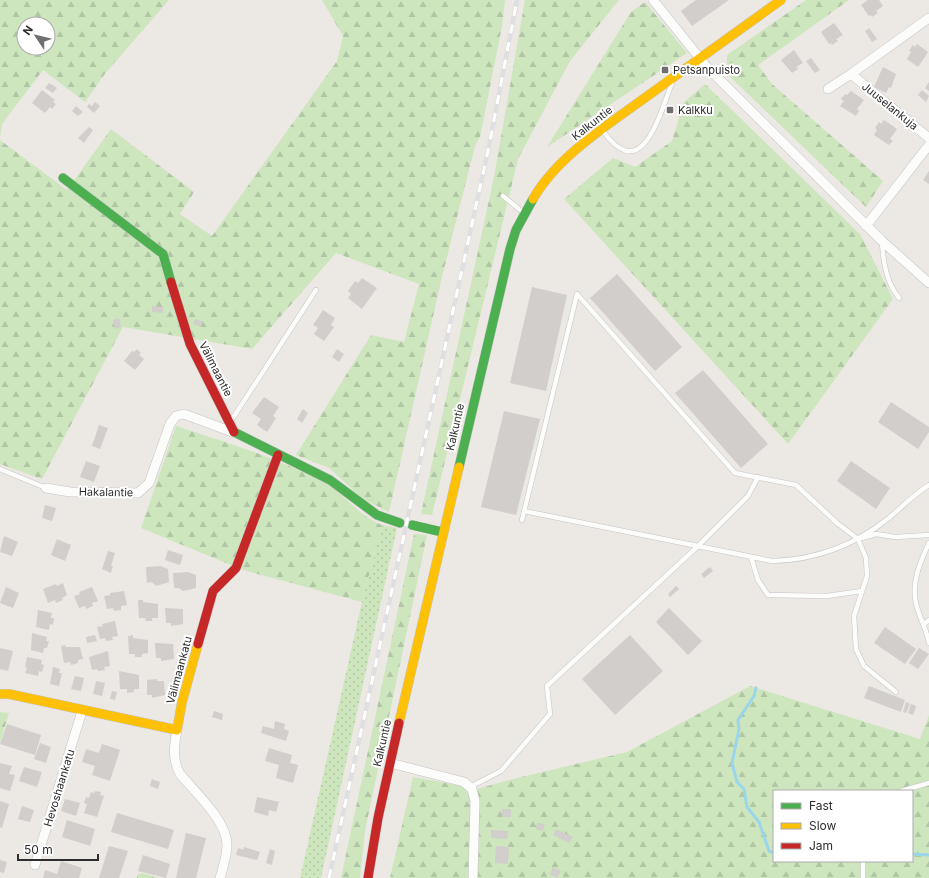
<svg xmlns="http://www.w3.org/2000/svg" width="929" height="878" viewBox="0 0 929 878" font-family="Inter,sans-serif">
<defs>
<pattern id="grass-dots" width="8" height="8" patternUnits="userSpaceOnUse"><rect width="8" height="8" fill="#cee6be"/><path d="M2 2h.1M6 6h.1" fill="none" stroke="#b1c6a4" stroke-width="1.8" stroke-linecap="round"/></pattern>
<pattern id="forest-firs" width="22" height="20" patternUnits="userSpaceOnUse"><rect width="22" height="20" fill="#cee6be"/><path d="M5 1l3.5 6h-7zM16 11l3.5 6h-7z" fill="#b1c6a4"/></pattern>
<pattern id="park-crowns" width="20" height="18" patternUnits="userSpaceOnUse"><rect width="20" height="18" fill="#cee6be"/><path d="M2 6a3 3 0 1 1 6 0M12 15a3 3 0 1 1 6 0" fill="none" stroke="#b1c6a4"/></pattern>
</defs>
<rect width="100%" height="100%" fill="#ece8e4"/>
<path fill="url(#grass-dots)" d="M382,525L397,528L321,878H300L362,602Z"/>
<path fill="url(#forest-firs)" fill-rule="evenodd" d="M0,0H169L104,75L85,102L43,70L2,124L0,137ZM24,24H48V48H24Z
M322,0H505L502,26L480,137L475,146L441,281L389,512L363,499L329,468L296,455L371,335L404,342L419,284L336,253L252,349L123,327L42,479L0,464V140L67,190L111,129L194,192L180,214L212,236L337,61L343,36Z
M525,0H619L570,61L518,159L432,515L421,514L494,177Z
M806,0H849L758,65L772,84L883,181L866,207L727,74V55Z
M645,2L687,53L547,147L631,12Z
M705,84L860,234L893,299L788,444L564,199L613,158L635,167L672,141L684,102Z
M176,426C225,442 276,457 321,481C344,492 356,515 382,525L362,602L243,570L141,528Z
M414,534L427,535L365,831L360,878H341Z
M750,686L920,739L929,715V878H390L413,777L462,786L470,791L513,779L627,752ZM774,791H912V861H774Z
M0,712L9,713L0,742Z"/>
<path fill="url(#park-crowns)" d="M142,873L159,878H137V875Z"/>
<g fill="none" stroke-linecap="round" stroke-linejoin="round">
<path stroke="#99d6ec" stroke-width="3" d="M756,688L754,696L738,720L739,729L732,763L737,782L744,789L747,807L759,822L769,851L774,853
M912,854L929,855"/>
</g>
<path fill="#d1cecb" d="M696,0H729L692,26L681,11Z
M868,0H879L883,6L876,11L878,13L872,17L871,15L869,16L861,5Z
M834,23L843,35L836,39L838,41L832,45L831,43L829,44L821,32Z
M869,28L877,39L872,42L865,31Z
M917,44L928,52L918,67L907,59L911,52L909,51L913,45L915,47Z
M794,50L803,63L796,67L798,69L792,73L781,60Z
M811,58L820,70L815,73L806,61Z
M883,67L896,74L891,88L889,87L886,93L874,87Z
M929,82V91L925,88Z
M49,83L57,88L53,93L45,88Z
M42,90L55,100L53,102L56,104L52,109L50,107L45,113L32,103Z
M922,90L929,96L926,102L918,95Z
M851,91L864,100L857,109L859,111L856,116L840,106L844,101L841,99L845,94L847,95Z
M95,102L100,106L94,113L87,107L89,104L92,106Z
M76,106L83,112L78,116L72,111Z
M884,120L897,129L890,139L893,141L889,145L874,135L877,130L875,128L879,122L881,124Z
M89,127L93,130L84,143L78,138Z
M929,171V184L923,180Z
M617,274L682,347L655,371L590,298Z
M362,278L377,288L362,309L348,298L351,294L348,291L355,281L358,283Z
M532,287L567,295L546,391L510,383Z
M152,306L163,307V313L152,312Z
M323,310L335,318L331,325L334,327L324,341L314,334L318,328L313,325Z
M119,318L121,327L115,329L113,320Z
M195,319L203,322L201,327L193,324Z
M137,349L141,353L139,355L144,359L135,370L124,361L132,351L134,352Z
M337,349L344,354L339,362L332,357Z
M703,370L768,444L741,468L675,393Z
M264,397L279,407L273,416L276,418L267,432L257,425L261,419L252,413Z
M891,402L929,427V432L918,449L878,422Z
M303,409L308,413L302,423L297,419Z
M504,411L540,419L516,515L481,507Z
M99,425L108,428L100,449L92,446Z
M86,461L100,466L94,482L80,477Z
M851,461L890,488L876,509L837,481Z
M45,505L56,508L52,521L42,518Z
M4,536L18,542L12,556L0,552Z
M57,539L71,545L65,561L51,555Z
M168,550L183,555L180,565L165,560Z
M108,551L115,553L111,566H113L111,573L102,569Z
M160,566L168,569L169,582L156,586L152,582L147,583L146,567Z
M710,567L713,571L704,578L701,574Z
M188,572L196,575V588L183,591L179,588H174L173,573Z
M63,583L67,595L62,598L63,600L56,603L55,600L48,603L43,589L56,584L57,586Z
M676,586L679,589L670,597L668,594Z
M6,587L19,593L13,608L0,603Z
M92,587L98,601L92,603L93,606L86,609L85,606L79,608L74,596L80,594L79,592Z
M124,591L127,605L121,606V610L114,611L113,608L107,609L104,596L110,595V593Z
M138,600H143V602L158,604V618H152V621H146L145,618H139Z
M165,608L183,609V624L171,626V623H166Z
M669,608L702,641L688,655L656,622Z
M38,610L52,613L51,618H54L53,625L50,624L49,630L36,627Z
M115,621L118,636L112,637L113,640L106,641L105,638L100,639L97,627L103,626L102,624Z
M885,627L916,649L905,664L874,643Z
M32,633L47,637L46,641H49L47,648H44L43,653L31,650Z
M95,635L97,641L87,643L86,637Z
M133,635V638L148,640V653L142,654V657H135V654H129L128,636Z
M630,635L663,671L615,715L582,679Z
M155,643L173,644L174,659L161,661V658H156Z
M65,645L66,647H80L83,659L78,660V663L71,665L70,662L64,663L61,646Z
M0,648L13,651L8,671L0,669Z
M919,648L929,654L918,669L909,663Z
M108,651L110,666L104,667L105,670L98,671L97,669L92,670L89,657Z
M27,657L42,660L41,664L44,665L42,672L39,671L38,676L25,673L27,668L25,667Z
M53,667L60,669L59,673H62L59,686L50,684Z
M119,671L139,675V689H134V692L127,693V689H120Z
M75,676L84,678L81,691L71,689Z
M157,679V681H164L165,695L152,698V695H147V680Z
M96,681L105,683L102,696L93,694Z
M869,686L905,700L901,712L864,698Z
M112,691L117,692L115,700L110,699Z
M906,702L910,704L906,713L903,712Z
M911,704L916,706L913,715L908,713Z
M214,711L223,714L222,720L212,717Z
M275,721L285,724L284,729L289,731L286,741L261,733L263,726L274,729Z
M7,724L41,735L35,755L0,744Z
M40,743L51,747L46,763L34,759Z
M102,744L120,750L110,781L92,775L95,766L82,762L86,749L99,753Z
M269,748L292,755L290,763L298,765L293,783L276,778L279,765L265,761Z
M0,763L12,766L9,774L15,775L10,791L0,788Z
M24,767L42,772L37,787L19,781Z
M152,779L160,782L158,789L150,786Z
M95,791L101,792L100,795L104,796L97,817L84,813L87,804L84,803L86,797L89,798L91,792L94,793Z
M257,797L279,802L276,812L269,810L268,816L254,812Z
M65,799L80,803L76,816L61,811Z
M0,801L9,804L2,828L0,827Z
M22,806L34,810L30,822L18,819Z
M502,809H511V817H502Z
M117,813L174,830L168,849L111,832Z
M67,820L95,829L90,846L62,837Z
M537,823L545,824L543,831L536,829Z
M556,829L573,837L569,843L553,835Z
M491,830L508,831L507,839L491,838Z
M186,833L206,838L196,878H176Z
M109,846L128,851L119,878H99Z
M496,846L509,847L508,864L495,863Z
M244,847L260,852L257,860L236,855L238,848L243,850Z
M270,849L275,851L272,865L266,863Z
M143,855L170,864L166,878L138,871Z
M0,860L7,862L4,873L0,872Z
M61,861L82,868L79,878H43L45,870L57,874Z
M553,867L561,871L557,878L550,874Z"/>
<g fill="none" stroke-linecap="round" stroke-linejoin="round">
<defs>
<path id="lane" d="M603,131C643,187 660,112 672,83
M503,196L524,213
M882,241C883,261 886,282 899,298
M231,421L316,290
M0,469L46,488
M524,511L772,561C815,560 855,545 889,518C902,507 914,494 929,485
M522,520L577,294L735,473L796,485L837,523L858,539L876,534L895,537L929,535
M858,539L866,558L867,576L854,616L856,649L864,666L896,692
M929,543C920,562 910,585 917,607C920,619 927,630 929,643
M751,557L758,580L768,595L827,596L862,591
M924,624L929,620
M470,787L501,771L550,714L547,686L697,547L748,496L758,477
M901,791L929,783
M863,878V861"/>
<path id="street" d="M653,0L707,67L882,241L929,283
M929,18L851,74L929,138
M828,89L851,74
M866,226L929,145
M46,488L70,492L138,493L149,483L170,424L176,416L184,414L235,433
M177,730C174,746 172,759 180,774C195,792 227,821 227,845C227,856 223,867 220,878
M390,763L464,782L472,789L475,801L473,878
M35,865L82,711"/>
<path id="fast" d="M63,178L163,254L171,282
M234,432L330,480L377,515L400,523
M459,467L510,249L516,230L533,199
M412,525L442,532"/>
<path id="slow" d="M533,199C558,155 612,122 653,92C695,62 738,31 781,0
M0,694H9L177,730L182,702L198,644
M399,723L459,467"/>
<path id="jam" d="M171,282L190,344L234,432
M198,644L213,591L236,568L278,455
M368,878L378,818L399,723"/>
</defs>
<use href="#lane" stroke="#c5c4c5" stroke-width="5.5"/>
<use href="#street" stroke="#c5c4c5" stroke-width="10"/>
<use href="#fast" stroke="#c5c4c5" stroke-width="10"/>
<use href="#slow" stroke="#c5c4c5" stroke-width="10"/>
<use href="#jam" stroke="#c5c4c5" stroke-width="10"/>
<use href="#lane" stroke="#fcfcfb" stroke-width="4.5"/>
<use href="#street" stroke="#fcfcfb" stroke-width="9"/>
<use href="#fast" stroke="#4caf50" stroke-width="9"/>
<use href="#slow" stroke="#ffc107" stroke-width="9"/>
<use href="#jam" stroke="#c62828" stroke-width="9"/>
<defs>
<path id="rail" d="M329,878L489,146L517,0"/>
</defs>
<use href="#rail" stroke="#dfdfe1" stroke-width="4.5"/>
<use href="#rail" stroke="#fff" stroke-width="3" stroke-dasharray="9" stroke-linecap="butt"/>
</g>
<g fill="#706f6e" stroke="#fff" stroke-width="1.5">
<rect x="661" y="66" width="8" height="8" rx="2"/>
<rect x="666" y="106" width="8" height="8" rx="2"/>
</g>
<g text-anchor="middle" stroke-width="4" stroke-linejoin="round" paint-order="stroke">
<g font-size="11" fill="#2e2e2e" stroke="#fff" text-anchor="start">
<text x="673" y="74">Petsanpuisto</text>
<text x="678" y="114">Kalkku</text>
</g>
<g font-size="11" fill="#2e2e2e" stroke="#fff">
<text transform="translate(890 106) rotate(39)" y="4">Juuselankuja</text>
<text transform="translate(592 123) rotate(-38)" y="4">Kalkuntie</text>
<text transform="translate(216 369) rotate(63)" y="4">Välimaantie</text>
<text transform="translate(455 427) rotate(-77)" y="4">Kalkuntie</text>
<text transform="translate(106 492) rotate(1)" y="4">Hakalantie</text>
<text transform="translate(179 670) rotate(-75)" y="4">Välimaankatu</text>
<text transform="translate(382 743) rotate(-77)" y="4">Kalkuntie</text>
<text transform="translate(59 788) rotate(-73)" y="4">Hevoshaankatu</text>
</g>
</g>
<rect x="773" y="790" width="140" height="72" fill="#ffffff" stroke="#ababab"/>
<rect x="781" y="803" width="20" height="6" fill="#4caf50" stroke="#ababab"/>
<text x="809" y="810" font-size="12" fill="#2e2e2e">Fast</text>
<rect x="781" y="823" width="20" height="6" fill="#ffc107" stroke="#ababab"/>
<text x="809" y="830" font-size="12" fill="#2e2e2e">Slow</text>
<rect x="781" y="843" width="20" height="6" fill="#c62828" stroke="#ababab"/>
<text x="809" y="850" font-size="12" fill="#2e2e2e">Jam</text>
<g transform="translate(36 36) rotate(305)"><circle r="19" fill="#ffffff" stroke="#ababab"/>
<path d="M0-3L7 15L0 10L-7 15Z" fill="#706f6e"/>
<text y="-6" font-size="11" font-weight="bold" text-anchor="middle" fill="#2e2e2e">N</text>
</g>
<path d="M18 854v6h80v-6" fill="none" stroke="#2e2e2e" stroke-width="2"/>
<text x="24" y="854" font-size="12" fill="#2e2e2e" stroke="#ffffff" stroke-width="3" paint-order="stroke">50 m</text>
</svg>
